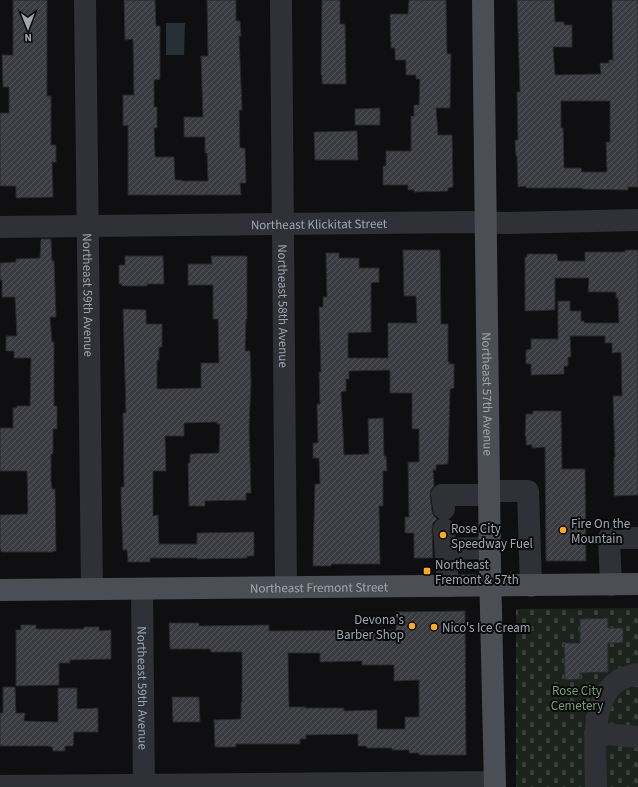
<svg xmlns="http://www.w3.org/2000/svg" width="638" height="787" viewBox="0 0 638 787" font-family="'Source Sans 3',sans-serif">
<defs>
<pattern id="cemetery-stones" width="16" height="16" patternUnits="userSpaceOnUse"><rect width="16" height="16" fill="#1b231c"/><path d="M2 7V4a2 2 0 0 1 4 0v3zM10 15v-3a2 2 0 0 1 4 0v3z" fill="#39403b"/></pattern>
<pattern id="building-hatch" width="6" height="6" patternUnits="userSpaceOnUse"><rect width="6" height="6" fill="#3b3c41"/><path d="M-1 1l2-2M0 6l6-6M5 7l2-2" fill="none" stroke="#54555a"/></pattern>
</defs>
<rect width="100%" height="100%" fill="#0f0f11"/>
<path fill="url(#cemetery-stones)" d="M638,608V787H516V609Z"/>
<path fill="#273036" d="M166,23H185L184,55H166Z"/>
<path fill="url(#building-hatch)" stroke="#29292d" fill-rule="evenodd" d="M13,0H47V96H51V145H56V162H52L53,197L16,198V186H0V113H9V87H3L2,55H13Z
M124,0H155L156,26H160V79L154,80V107H157V128H154L155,157H174L175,180H182V181H208L207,153H205V137H184V117H203L201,56H208L207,0H236V21H240L241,36H239L242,110H239L240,148H245L246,183H240L241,195H128V125L123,126V95H134L133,39L125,40Z
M322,0H340V24H345L346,84H322V75H321Z
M409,0H446L447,54H451L450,108H436L438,135H452L453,187L448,188V191L414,192V190H408V185H383V166H386V151H411V116H414V105H419L420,79H416V75H406V60H395V48H391L390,14H408Z
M517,0H554L555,22H564V25H572V47H553L555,75L601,74L600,63H609V60H613L612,0H638V187H628V190L582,189V188H526V186L518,187L517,156H516L515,140H518L517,92H520ZM561,101H610V142H606L607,172H582L581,168H564L563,128H561Z
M380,108V125H355V109Z
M357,131L358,160H315L314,132Z
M41,239H51L52,261H54L56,317H50L52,342H54V406H57V429H53V454H51V481L52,489H55L56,551H53V552H1V549H0V515L27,514V512H28L27,471H0V428H13V408H17V406H30L31,358H14V351H6V336H17L15,297H2V280H0V263L16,262V259L40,258Z
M403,250H440L441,324H448V362H450L449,364H454V388L450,389L448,464L436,465V470H433L434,486L431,490L430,496L432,511L434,516L437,519L433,523L432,529L433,558H414V533H405V517H409L408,462H419V429H412V393H390V370L349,371V379H346V391L341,392L344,455L369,454L368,419L383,418L384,456H386L387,471H383V506H379L380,564H331V566H313V557L315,484H320L319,458H313V443H318L317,404H320L319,372H321L319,307H323V297H327L326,253H339V258H359V268H379V282L371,283V332L348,333V358H388V323H417L416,296H404Z
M625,250H638V495L614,496V457H615L613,396H622L621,352L612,353V343H605V336H570L571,357H568V366H564V374L531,375V364H526V350L531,349V339H558V301H570V311H581V321H584V323H619L618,298H616V292H588L589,278H555V310L525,311V257H527V254H557L558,261H585V252H625Z
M125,256H163L164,284H147V286H122V284H119V265H125Z
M211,256H247V319H246L245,351H250L251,382L249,428L251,493H246V500L205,501V506H189L188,463H190V454L219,453L220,424H217V422L184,423V436H165L166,471H153V516L158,515L159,544H197V533L254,532V556H247V558L197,559V558H150V562H128L127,550H123L121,502V487H124L123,413H126L123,309L146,310V324H162V347H159V360H157V389L201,388V363H219L218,319H213V285H188V264H212Z
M533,411H561L562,469H585L586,561H546L545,447L532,448V445H526V436H525L526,414H533Z
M465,611L466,755H419V753H409V750H392V748H367L366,746H358V734L306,735V739H300V744H236V747H215L214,720L241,719V702H242V652H211L210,649H170L169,623H199V626L269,625V631L396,630V612ZM288,653H320V662L362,661V665H394V681L419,680V717H405V729H377V710L344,711V708H305V707H289Z
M608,618V628H623V643H608V672L580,673V679L565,680L564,643H580V619Z
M21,625H36V629H84V627H99V631L111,630V659L70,660V663H59V685L16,686V630H21Z
M3,687H15L16,713H25L24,721L58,722V688H77V709L98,708V732H74L73,746H65V751H53L52,747L48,746H0V713H3Z
M172,697H199L200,722H173Z"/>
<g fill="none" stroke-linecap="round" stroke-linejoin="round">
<g stroke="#303136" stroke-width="22">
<path id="s1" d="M85,0L92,589"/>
<path id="s2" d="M281,0L286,587"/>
<path id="s3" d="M0,227L468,222L505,223L638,220"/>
<path d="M489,491H528L531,586"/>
<path d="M444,509L442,495H489"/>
<path d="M444,529L448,586"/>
<path d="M446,549L490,548"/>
<path d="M611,585L609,538H638"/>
<path id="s4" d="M142,589L144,787"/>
<path d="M595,733L638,737"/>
<path d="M0,786L495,782"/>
<path d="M596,787C596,757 589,704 615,683C622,677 630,676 638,674"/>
</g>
<g stroke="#4c4e55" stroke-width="22">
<path id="s5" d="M483,0L490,568L495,787"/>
<path id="s6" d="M0,590L638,584"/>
</g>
</g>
<g fill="#fcab1c" stroke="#0a0a0b" stroke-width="1.5">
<circle cx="563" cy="530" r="4"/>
<circle cx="443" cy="535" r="4"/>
<rect x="423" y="567" width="8" height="8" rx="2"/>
<circle cx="412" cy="626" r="4"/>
<circle cx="434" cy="627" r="4"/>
</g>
<g text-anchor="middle" stroke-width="4" stroke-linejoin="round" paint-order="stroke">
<g font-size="13" fill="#9fa6b2" stroke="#0a0a0b">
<text dy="5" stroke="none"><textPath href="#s3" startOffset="319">Northeast Klickitat Street</textPath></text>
<text dy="5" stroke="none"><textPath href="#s1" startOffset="295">Northeast 59th Avenue</textPath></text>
<text dy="5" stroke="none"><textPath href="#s2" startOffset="306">Northeast 58th Avenue</textPath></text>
<text dy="5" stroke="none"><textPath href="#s5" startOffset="394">Northeast 57th Avenue</textPath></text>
<text dy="5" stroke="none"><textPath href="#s6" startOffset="319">Northeast Fremont Street</textPath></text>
<text dy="5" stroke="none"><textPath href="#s4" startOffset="99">Northeast 59th Avenue</textPath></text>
</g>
<g font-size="13" fill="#9fa6b2" stroke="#0a0a0b" text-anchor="start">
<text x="571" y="528">Fire On the<tspan x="571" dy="15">Mountain</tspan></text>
<text x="451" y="533">Rose City<tspan x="451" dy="15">Speedway Fuel</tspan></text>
<text x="435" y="569">Northeast<tspan x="435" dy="15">Fremont &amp; 57th</tspan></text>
<text x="404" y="624" text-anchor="end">Devona's<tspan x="404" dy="15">Barber Shop</tspan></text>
<text x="442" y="632">Nico's Ice Cream</text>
</g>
<g font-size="13" fill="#759f76" stroke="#0a0a0b">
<text x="577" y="695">Rose City<tspan x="577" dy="15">Cemetery</tspan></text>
</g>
</g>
<g transform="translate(28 28) rotate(179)" stroke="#0a0a0b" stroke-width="3" paint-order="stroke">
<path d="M0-3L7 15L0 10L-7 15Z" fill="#9fa6b2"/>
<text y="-6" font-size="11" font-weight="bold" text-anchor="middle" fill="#9fa6b2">N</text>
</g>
</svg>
